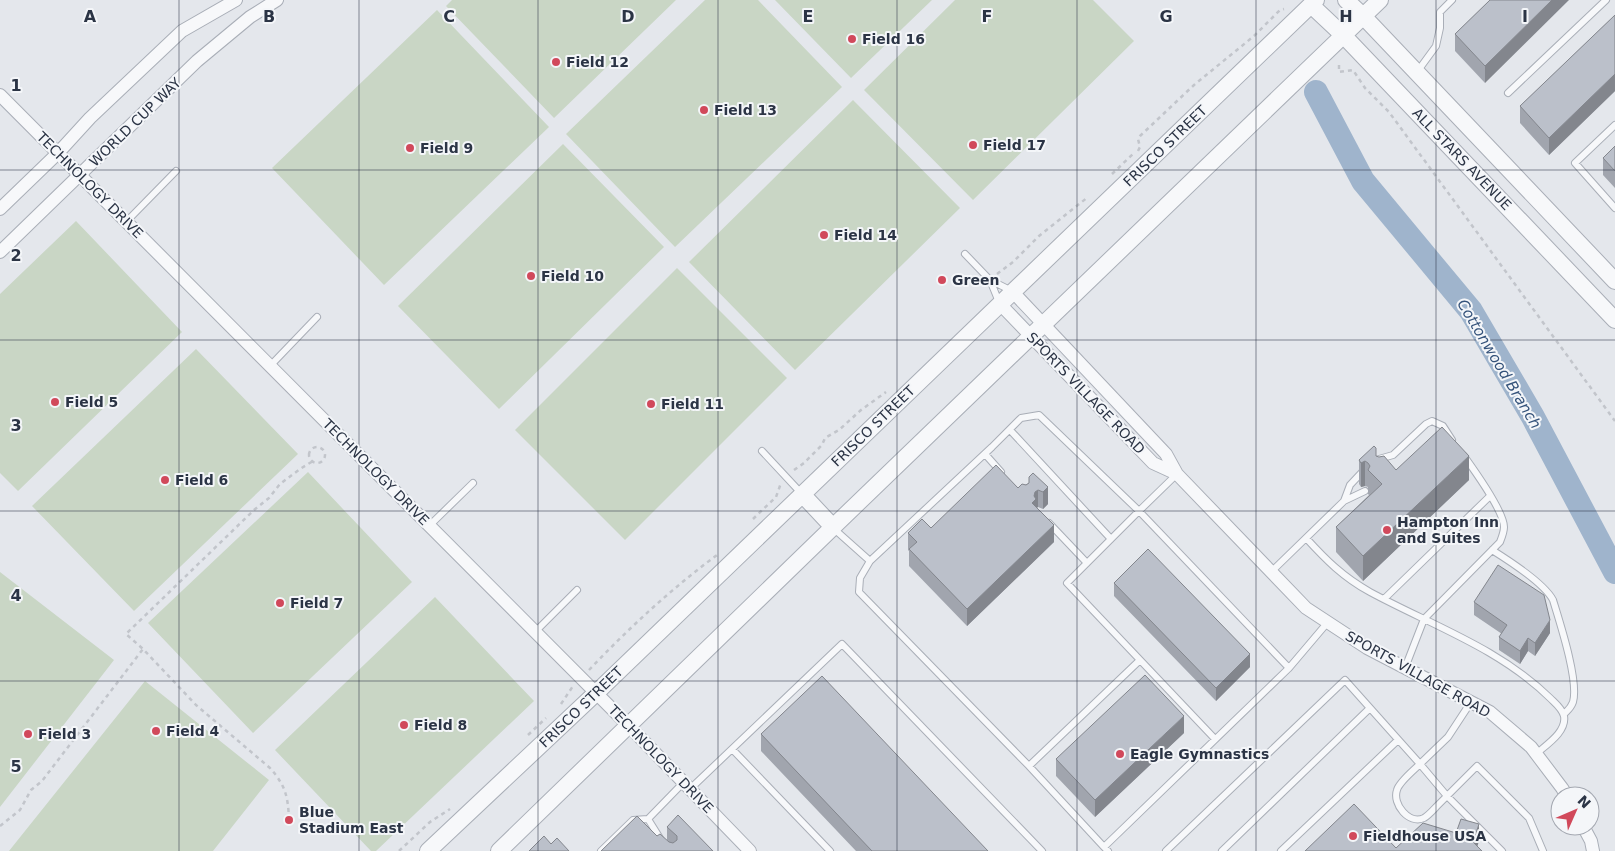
<svg xmlns="http://www.w3.org/2000/svg" width="1615" height="851" viewBox="0 0 1615 851" font-family="'DejaVu Sans',sans-serif">
<rect width="100%" height="100%" fill="#e4e7ec"/>
<path fill="#c9d6c5" d="M452,0H676L554,118L446,6Z
M705,0H758L842,87L675,247L566,134Z
M775,0H932L851,78Z
M955,0H1093L1134,41L973,200L864,90Z
M437,10L549,127L384,285L272,168Z
M853,100L960,208L795,370L689,262Z
M563,144L664,247L499,409L398,306Z
M76,221L182,332L18,491L0,473V294Z
M677,268L787,378L625,540L515,430Z
M196,349L298,454L134,611L32,506Z
M308,472L412,582L253,733L148,623Z
M0,572L114,660L0,807Z
M435,597L534,701L376,851H371L275,750Z
M145,681L269,780L213,851H9Z"/>
<g fill="none" stroke-linecap="round" stroke-linejoin="round">
<path stroke="#9fb4cc" stroke-width="24" d="M1316,92L1363,181L1471,311L1533,417L1615,572"/>
<defs>
<path id="service" d="M1417,72L1436,46L1440,28V12L1452,0
M1508,93L1606,0
M1615,125L1575,163L1615,208
M126,222L176,171
M965,254L990,280L1012,291
M990,280L999,302
M270,366L317,317
M1010,430L1111,539
M762,451L802,494
M985,454L1001,472
M1379,459L1393,455L1426,424L1432,421L1443,426L1452,440
M1177,474L1139,511L1289,668
M1344,501L1365,491
M1049,523L1087,563
M429,526L473,483
M833,528L870,561L860,578L859,592L1029,766
M1306,538C1326,560 1343,577 1370,592C1431,625 1499,648 1550,698C1555,703 1562,708 1564,716C1567,732 1546,745 1536,754
M1492,550C1508,560 1544,583 1553,600C1560,623 1579,681 1573,702C1571,708 1568,710 1564,714
M870,561L992,447L1021,418L1039,415L1139,511L1067,583L1215,739
M1271,572L1344,501L1350,485L1365,469
M1384,599L1490,496
M535,632L577,590
M1405,668L1424,619L1500,542C1502,537 1504,532 1504,527C1504,511 1474,470 1464,456
M732,749L830,851
M690,789L842,644L1042,851
M648,819L663,843L672,851
M1104,847L1029,766L1140,660
M601,851L633,820L648,819L684,782
M1108,851L1104,847L1289,668L1328,622
M1166,851L1345,680L1420,764L1448,737L1471,702
M1222,851L1370,708
M1281,851L1398,740
M1502,851L1447,796L1420,764C1414,770 1399,782 1397,790C1392,804 1409,825 1424,818C1429,815 1434,809 1438,805C1451,792 1464,779 1477,766L1529,818L1543,851"/>
<path id="minor" d="M0,95L629,726L750,851
M0,209L58,153L90,118L182,31L236,0
M0,252L197,61L250,17L277,0
M1013,292L1166,454L1177,474L1306,608L1367,648L1490,712L1531,747L1562,788L1567,796
M1000,304L1153,463L1177,474
M1583,826L1591,841L1593,851"/>
<path id="tertiary" d="M1346,0L1363,16L1615,281
M1311,5L1344,36L1615,320
M802,494L833,527
M428,851L596,693L1316,0
M499,851L833,527L1380,0"/>
</defs>
<use href="#service" stroke="#a9aeb7" stroke-width="8"/>
<use href="#minor" stroke="#a9aeb7" stroke-width="14"/>
<use href="#tertiary" stroke="#a9aeb7" stroke-width="18"/>
<path stroke="#c2c5cb" stroke-width="2.5" stroke-dasharray="4 4" stroke-linecap="butt" d="M1339,65V72L1353,70L1365,88L1389,112L1615,421
M1138,151L1140,147L1138,139L1140,136L1194,85L1254,36L1280,10L1284,9
M1112,174L1133,154
M997,274L1013,262L1039,236L1088,197
M309 455a8 8 0 1 1 16 0a8 8 0 1 1-16 0Z
M794,470L804,463L822,445L825,438L839,430L861,410L886,392
M753,519L776,497L781,483
M589,670C629,628 671,589 717,555
M561,704L573,686
M528,735L546,718
M289,820C288,797 286,786 270,768L196,705L143,649L126,634L254,510L269,498L280,484L300,469L313,461
M0,826L20,810L31,790L42,781L143,649
M399,851L430,822L450,809"/>
<use href="#service" stroke="#f7f8fa" stroke-width="6"/>
<use href="#minor" stroke="#f7f8fa" stroke-width="12"/>
<use href="#tertiary" stroke="#f7f8fa" stroke-width="16"/>
</g>
<path fill="#a1a5ae" d="M1490,0L1485,83L1455,51V34Z
M1615,15V91L1549,155L1520,123V106Z
M1615,146V188L1603,175V158Z
M1376,456L1396,470L1469,480L1363,581L1336,552V527L1369,495L1368,494V487L1365,486L1361,487L1359,484V460Z
M1029,483L1048,487V504L1043,509L1038,507L1037,508L1054,542L967,626L909,566V551L908,550V533L931,528Z
M1114,583L1250,667L1216,701L1114,596Z
M1474,602L1550,633L1535,656L1528,651L1520,664L1499,650V637L1502,634L1474,615Z
M1184,733L1095,817L1056,776V759Z
M761,734L988,851H856L761,751Z
M667,827L713,851H601L657,836L669,842L667,840Z"/>
<path fill="#83868d" d="M1552,0H1569L1485,83V66Z
M1615,74V91L1549,155V138Z
M1469,456V480L1363,581V556Z
M1365,461V486L1361,487V463Z
M1048,487V504L1043,509V492Z
M1038,490V507L1036,508L1032,503L1035,492Z
M1054,525V542L967,626V609Z
M1550,620V633L1535,656V643Z
M1528,638V651L1520,664V651Z
M1250,654V667L1216,701V688Z
M1184,716V733L1095,817V800Z
M1479,824V841L1476,851L1473,842Z"/>
<path fill="#bbc0ca" stroke="#83868d" d="M1490,0H1552L1485,66L1455,34Z
M1615,15V74L1549,138L1520,106Z
M1615,146V171L1603,158Z
M1442,427L1469,456L1363,556L1336,527L1382,484L1368,470L1370,466L1368,463L1365,461L1361,463L1359,460L1374,446L1376,448V456L1379,457L1384,456L1396,470Z
M996,465L1018,488L1022,484L1026,485L1029,483V477L1033,473L1048,487L1043,492L1038,490L1035,492L1034,496L1036,499L1032,503L1054,525L967,609L909,549L917,542L908,533L922,519L931,528Z
M1148,549L1250,654L1216,688L1114,583Z
M1498,565L1544,595L1550,620L1535,643L1528,638L1520,651L1499,637L1507,625L1474,602Z
M1145,675L1184,716L1095,800L1056,759Z
M822,676L988,851H872L761,734Z
M1354,804L1396,848L1423,823L1456,833L1461,819L1479,824L1473,842L1482,851H1305Z
M678,815L713,851H601L637,816L657,836L660,834L669,842L673,843L677,840V836L667,827Z
M544,836L551,844L557,838L569,851H529Z"/>
<path fill="none" stroke="#2b3445" stroke-width="1" stroke-opacity="0.55" d="M179,0V851M359,0V851M538,0V851M718,0V851M897,0V851M1077,0V851M1256,0V851M1436,0V851M0,170H1615M0,340H1615M0,511H1615M0,681H1615"/>
<g fill="#d1495b" stroke="#f4f6f9" stroke-width="2">
<circle cx="852" cy="39" r="5"/>
<circle cx="556" cy="62" r="5"/>
<circle cx="704" cy="110" r="5"/>
<circle cx="973" cy="145" r="5"/>
<circle cx="410" cy="148" r="5"/>
<circle cx="824" cy="235" r="5"/>
<circle cx="531" cy="276" r="5"/>
<circle cx="942" cy="280" r="5"/>
<circle cx="55" cy="402" r="5"/>
<circle cx="651" cy="404" r="5"/>
<circle cx="165" cy="480" r="5"/>
<circle cx="1387" cy="530" r="5"/>
<circle cx="280" cy="603" r="5"/>
<circle cx="404" cy="725" r="5"/>
<circle cx="156" cy="731" r="5"/>
<circle cx="28" cy="734" r="5"/>
<circle cx="1120" cy="754" r="5"/>
<circle cx="289" cy="820" r="5"/>
<circle cx="1353" cy="836" r="5"/>
</g>
<g text-anchor="middle" stroke-width="4" stroke-linejoin="round" paint-order="stroke">
<g font-size="14" font-weight="bold" fill="#2b3445" stroke="#f4f6f9" text-anchor="start">
<text x="862" y="44">Field 16</text>
<text x="566" y="67">Field 12</text>
<text x="714" y="115">Field 13</text>
<text x="983" y="150">Field 17</text>
<text x="420" y="153">Field 9</text>
<text x="834" y="240">Field 14</text>
<text x="541" y="281">Field 10</text>
<text x="952" y="285">Green</text>
<text x="65" y="407">Field 5</text>
<text x="661" y="409">Field 11</text>
<text x="175" y="485">Field 6</text>
<text x="1397" y="527">Hampton Inn<tspan x="1397" dy="16">and Suites</tspan></text>
<text x="290" y="608">Field 7</text>
<text x="414" y="730">Field 8</text>
<text x="166" y="736">Field 4</text>
<text x="38" y="739">Field 3</text>
<text x="1130" y="759">Eagle Gymnastics</text>
<text x="299" y="817">Blue<tspan x="299" dy="16">Stadium East</tspan></text>
<text x="1363" y="841">Fieldhouse USA</text>
</g>
<g font-size="14" fill="#2b3445" stroke="#f4f6f9">
<text transform="translate(135 122) rotate(-44)" y="5">WORLD CUP WAY</text>
<text transform="translate(1165 146) rotate(-44)" y="5">FRISCO STREET</text>
<text transform="translate(1462 159) rotate(46)" y="5">ALL STARS AVENUE</text>
<text transform="translate(90 185) rotate(45)" y="5">TECHNOLOGY DRIVE</text>
<text transform="translate(1086 393) rotate(46)" y="5">SPORTS VILLAGE ROAD</text>
<text transform="translate(873 426) rotate(-44)" y="5">FRISCO STREET</text>
<text transform="translate(376 472) rotate(45)" y="5">TECHNOLOGY DRIVE</text>
<text transform="translate(1418 674) rotate(29)" y="5">SPORTS VILLAGE ROAD</text>
<text transform="translate(581 707) rotate(-44)" y="5">FRISCO STREET</text>
<text transform="translate(661 759) rotate(46)" y="5">TECHNOLOGY DRIVE</text>
</g>
<g font-size="15" font-style="italic" fill="#34527a" stroke="#f4f6f9">
<text transform="translate(1499 364) rotate(59)" y="5">Cottonwood Branch</text>
</g>
</g>
<g font-size="16" text-anchor="middle" font-weight="bold" fill="#2b3445" stroke="#f4f6f9" stroke-width="4" stroke-linejoin="round" paint-order="stroke">
<text x="90" y="22">A</text>
<text x="269" y="22">B</text>
<text x="449" y="22">C</text>
<text x="628" y="22">D</text>
<text x="808" y="22">E</text>
<text x="987" y="22">F</text>
<text x="1166" y="22">G</text>
<text x="1346" y="22">H</text>
<text x="1525" y="22">I</text>
<text x="16" y="91">1</text>
<text x="16" y="261">2</text>
<text x="16" y="431">3</text>
<text x="16" y="601">4</text>
<text x="16" y="772">5</text>
</g>
<g transform="translate(1575 811) rotate(45)"><circle r="24" fill="#f4f6f9" stroke="#a4a8b1"/>
<path d="M0-4L9 19L0 12L-9 19Z" fill="#d1495b"/>
<text y="-8" font-size="14" font-weight="bold" text-anchor="middle" fill="#2b3445">N</text>
</g>
</svg>
